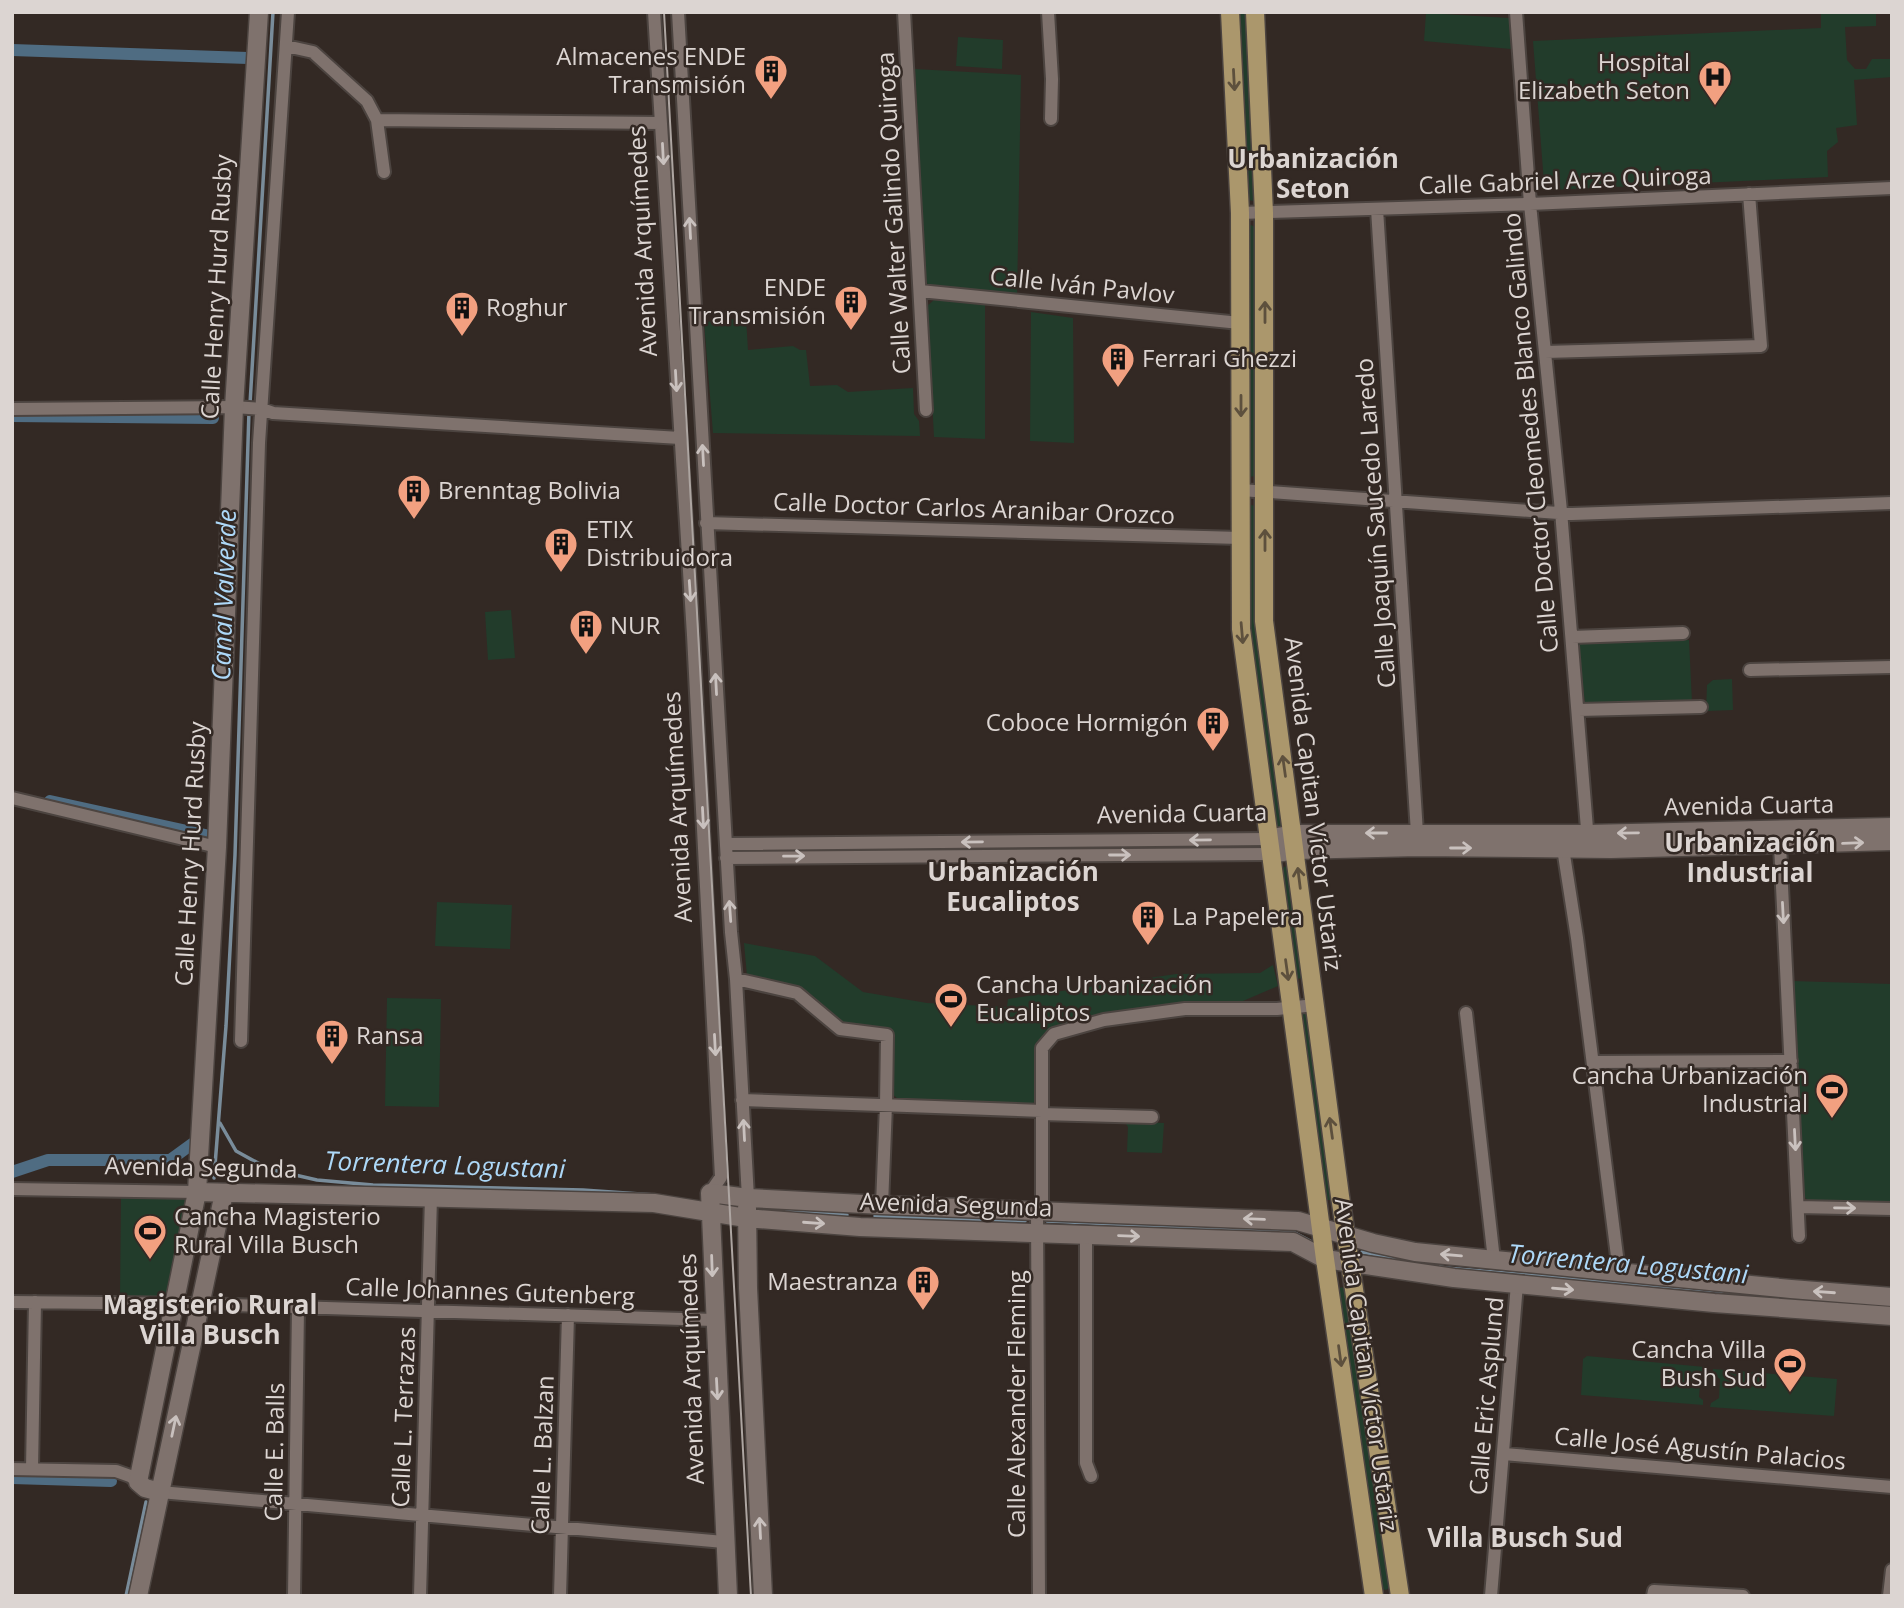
<svg xmlns="http://www.w3.org/2000/svg" width="1904" height="1608" viewBox="0 0 1904 1608" font-family="'Open Sans',sans-serif">
<rect width="100%" height="100%" fill="#332924"/>
<path fill="#223c2b" d="M1237,12H1247L1255,201L1247,200Z
M1821,12H1876V26L1845,27L1847,60L1855,69H1866L1872,59H1892V77L1854,80L1857,125L1836,128L1838,142L1827,151L1828,177L1550,190L1544,183L1533,41L1821,28Z
M1426,13L1509,18L1511,49L1424,41Z
M958,37L1003,40L1002,69L956,66Z
M915,69L1021,75L1017,297L928,285L926,280Z
M1251,225L1255,227L1256,476L1249,477L1248,226Z
M934,300L985,305V439L934,437L927,306Z
M1031,312L1073,318L1074,443L1030,441Z
M746,318L748,350L793,346L800,350H806L810,386L837,385L848,392L913,388L914,414L919,421L920,436L713,433L704,322Z
M1251,505L1256,506L1286,827L1275,832L1247,632V506Z
M511,610L515,658L488,660L485,612Z
M1689,640L1692,702L1585,704L1578,642Z
M1732,679L1733,710L1706,711L1707,685L1713,680Z
M1286,866H1289L1303,978L1296,979L1280,870Z
M437,902L512,905L510,949L435,946Z
M744,943L815,956L863,992L927,1003L1007,1007L1008,999L1176,974L1260,973L1273,965L1278,986L1243,1001L1193,1003L1117,1014L1056,1027C1029,1041 1036,1073 1036,1100L1032,1104L897,1098L892,1094L894,1037L892,1030L842,1025L794,986L747,976Z
M1792,981L1892,984V1205L1810,1203L1800,1192Z
M387,998L441,999L439,1107L385,1106Z
M1307,1011L1332,1200H1325L1301,1012Z
M1124,1121L1164,1123L1162,1153L1127,1152L1128,1127Z
M121,1197L183,1198L189,1200L172,1293L164,1299H120Z
M1342,1287L1346,1291L1392,1585L1386,1590L1382,1589L1336,1290Z
M1587,1356L1705,1367V1372L1701,1373L1699,1397L1703,1400V1405L1581,1395L1583,1359Z
M1713,1369L1837,1379L1834,1416L1710,1407L1711,1403L1719,1398L1720,1379L1713,1374Z"/>
<g fill="none" stroke-linecap="round" stroke-linejoin="round">
<path stroke="#798c9a" stroke-width="3.5" d="M250,404L273,12
M220,1123L236,1151L269,1169L317,1180L373,1185L583,1190L655,1195
M214,1178L226,1026L235,855L249,411
M756,1209L847,1215
M875,1216L1025,1221
M1047,1221L1283,1232L1295,1233L1312,1242
M1362,1252L1446,1268L1778,1296
M126,1596L146,1502"/>
<path stroke="#4f6c82" stroke-width="12" d="M12,50L248,58
M12,416L213,418
M50,801L210,836
M12,1172L48,1160H170L192,1144
M12,1478L111,1481"/>
<defs>
<path id="street" d="M654,12L693,635L721,1177L710,1193
M678,12L731,932L736,979L748,1198
M904,12L926,410
M1048,12L1052,79L1051,119
M1516,12L1530,204L1561,511L1588,841
M286,46L313,52L367,101L377,120L384,172
M377,120L661,123
M1377,209L1417,833
M1240,213L1530,204L1892,188
M920,291L1240,323
M1545,352L1761,346L1749,194
M12,409L234,407L262,409L273,413L680,438
M1241,490L1572,514L1892,503
M706,523L1240,538
M1572,637L1683,633
M1750,670L1892,667
M1578,710L1701,707
M12,798L217,847
M1562,842L1577,938L1619,1272
M726,844L1268,839
M1780,845L1799,1236
M726,858L1270,854
M736,979L797,993L840,1029L887,1035L886,1105L882,1205
M1466,1013L1494,1260
M241,1041L259,443L288,12
M1593,1062L1791,1061
M742,1100L1042,1111
M1041,1114L1152,1117
M12,1189L197,1192
M1798,1207L1892,1209
M1037,1211L1039,1596
M1042,1211V1048L1054,1034L1104,1020L1185,1009H1277L1315,1005
M1086,1234V1463L1091,1476
M12,1302L200,1304L714,1320
M1504,1454L1892,1487
M12,1469L116,1471L130,1476L138,1482
M32,1469L35,1302
M160,1492L724,1542
M294,1596L298,1308
M420,1596L431,1197
M560,1596L568,1315
M1491,1596L1517,1284
M1653,1596L1654,1591L1743,1596
M1889,1596L1892,1570"/>
<path id="secondary" d="M1268,839L1293,834H1588L1892,827
M1270,854L1295,850L1418,847L1611,849L1892,841
M197,1192L654,1203L746,1218L860,1227L1293,1242L1325,1259L1454,1278L1714,1303L1892,1316
M747,1208L748,1288L763,1596
M160,1492L145,1488L138,1482L197,1192L217,847L234,407L259,12
M138,1596L224,1193
M728,1596L710,1193L748,1198L882,1205L1298,1221L1373,1243L1415,1252L1791,1289L1892,1297"/>
<path id="primary" d="M1230,12L1240,213L1241,629L1325,1259L1374,1596
M1255,12L1264,213V621L1340,1196L1400,1596"/>
</defs>
<use href="#street" stroke="#4c4440" stroke-width="16"/>
<use href="#secondary" stroke="#4c4440" stroke-width="21"/>
<use href="#primary" stroke="#4c4440" stroke-width="21"/>
<use href="#street" stroke="#7f726d" stroke-width="12"/>
<use href="#secondary" stroke="#7f726d" stroke-width="18"/>
<use href="#primary" stroke="#ab976c" stroke-width="18"/>
<path stroke="#ada5a1" stroke-width="2" d="M664,12L751,1596"/>
</g>
<defs><path id="oneway-shaft" d="M-6 0H5M1.5-3L5.5 0L1.5 3" fill="none" stroke-width="1.6" stroke-linecap="round" stroke-linejoin="round" transform="scale(1.75)"/></defs>
<g stroke="#5d503d">
<use href="#oneway-shaft" transform="translate(1234 80) rotate(87)"/>
<use href="#oneway-shaft" transform="translate(1265 312) rotate(-90)"/>
<use href="#oneway-shaft" transform="translate(1241 406) rotate(90)"/>
<use href="#oneway-shaft" transform="translate(1265 540) rotate(-90)"/>
<use href="#oneway-shaft" transform="translate(1242 633) rotate(85)"/>
<use href="#oneway-shaft" transform="translate(1284 766) rotate(-98)"/>
<use href="#oneway-shaft" transform="translate(1299 878) rotate(-97)"/>
<use href="#oneway-shaft" transform="translate(1287 970) rotate(82)"/>
<use href="#oneway-shaft" transform="translate(1331 1128) rotate(-98)"/>
<use href="#oneway-shaft" transform="translate(1340 1356) rotate(82)"/>
</g>
<g stroke="#c9c1be">
<use href="#oneway-shaft" transform="translate(663 154) rotate(87)"/>
<use href="#oneway-shaft" transform="translate(690 228) rotate(-93)"/>
<use href="#oneway-shaft" transform="translate(676 381) rotate(87)"/>
<use href="#oneway-shaft" transform="translate(703 455) rotate(-93)"/>
<use href="#oneway-shaft" transform="translate(690 591) rotate(86)"/>
<use href="#oneway-shaft" transform="translate(716 684) rotate(-93)"/>
<use href="#oneway-shaft" transform="translate(703 818) rotate(87)"/>
<use href="#oneway-shaft" transform="translate(1376 833) rotate(180)"/>
<use href="#oneway-shaft" transform="translate(1628 833) rotate(179)"/>
<use href="#oneway-shaft" transform="translate(1200 840) rotate(179)"/>
<use href="#oneway-shaft" transform="translate(972 842) rotate(179)"/>
<use href="#oneway-shaft" transform="translate(1853 843) rotate(-2)"/>
<use href="#oneway-shaft" transform="translate(1461 848)"/>
<use href="#oneway-shaft" transform="translate(1120 855)"/>
<use href="#oneway-shaft" transform="translate(794 856) rotate(-1)"/>
<use href="#oneway-shaft" transform="translate(730 911) rotate(-94)"/>
<use href="#oneway-shaft" transform="translate(1783 913) rotate(87)"/>
<use href="#oneway-shaft" transform="translate(715 1045) rotate(87)"/>
<use href="#oneway-shaft" transform="translate(744 1130) rotate(-93)"/>
<use href="#oneway-shaft" transform="translate(1795 1140) rotate(87)"/>
<use href="#oneway-shaft" transform="translate(1845 1208) rotate(1)"/>
<use href="#oneway-shaft" transform="translate(1254 1219) rotate(-178)"/>
<use href="#oneway-shaft" transform="translate(814 1223) rotate(4)"/>
<use href="#oneway-shaft" transform="translate(1129 1236) rotate(2)"/>
<use href="#oneway-shaft" transform="translate(1451 1255) rotate(-175)"/>
<use href="#oneway-shaft" transform="translate(712 1266) rotate(88)"/>
<use href="#oneway-shaft" transform="translate(1563 1289) rotate(5)"/>
<use href="#oneway-shaft" transform="translate(1824 1292) rotate(-176)"/>
<use href="#oneway-shaft" transform="translate(717 1389) rotate(87)"/>
<use href="#oneway-shaft" transform="translate(174 1426) rotate(-78)"/>
<use href="#oneway-shaft" transform="translate(760 1528) rotate(-93)"/>
</g>
<defs>
<symbol id="building-pin" viewBox="-11 -11 22 30"><path d="M0 17L-7.5 6A9.5 9.5 0 1 1 7.5 6Z" fill="#f2a080" stroke="#332924"/><path d="M-4-6H4V6H1V3H-1V6H-4ZM-2.5-4.3h1.7v1.8h-1.7ZM.8-4.3h1.7v1.8H.8ZM-2.5-1h1.7V.8h-1.7ZM.8-1h1.7V.8H.8Z" fill="#111"/></symbol>
<symbol id="hospital-pin" viewBox="-11 -11 22 30"><path d="M0 17L-7.5 6A9.5 9.5 0 1 1 7.5 6Z" fill="#f2a080" stroke="#332924"/><path d="M-5-5h3v3.5h4V-5h3V5h-3V1.5h-4V5h-3Z" fill="#111"/></symbol>
<symbol id="stadium-pin" viewBox="-11 -11 22 30"><path d="M0 17L-7.5 6A9.5 9.5 0 1 1 7.5 6Z" fill="#f2a080" stroke="#332924"/><path d="M0-5a6.5 5 0 1 0 0 10a6.5 5 0 1 0 0-10ZM-3.5-1.8h7v3.6h-7Z" fill="#111"/></symbol>
</defs>
<g fill-rule="evenodd">
<use href="#building-pin" x="752" y="52" width="38" height="52"/>
<use href="#hospital-pin" x="1696" y="58" width="38" height="52"/>
<use href="#building-pin" x="832" y="283" width="38" height="52"/>
<use href="#building-pin" x="443" y="289" width="38" height="52"/>
<use href="#building-pin" x="1099" y="340" width="38" height="52"/>
<use href="#building-pin" x="395" y="472" width="38" height="52"/>
<use href="#building-pin" x="542" y="525" width="38" height="52"/>
<use href="#building-pin" x="567" y="607" width="38" height="52"/>
<use href="#building-pin" x="1194" y="704" width="38" height="52"/>
<use href="#building-pin" x="1129" y="898" width="38" height="52"/>
<use href="#stadium-pin" x="932" y="980" width="38" height="52"/>
<use href="#building-pin" x="313" y="1017" width="38" height="52"/>
<use href="#stadium-pin" x="1813" y="1071" width="38" height="52"/>
<use href="#stadium-pin" x="131" y="1212" width="38" height="52"/>
<use href="#building-pin" x="904" y="1263" width="38" height="52"/>
<use href="#stadium-pin" x="1771" y="1345" width="38" height="52"/>
</g>
<g text-anchor="middle" stroke-width="5" stroke-linejoin="round" paint-order="stroke">
<g font-size="24" fill="#dcd5d2" stroke="#332924" text-anchor="start">
<text x="746" y="65" text-anchor="end">Almacenes ENDE<tspan x="746" dy="28">Transmisión</tspan></text>
<text x="1690" y="71" text-anchor="end">Hospital<tspan x="1690" dy="28">Elizabeth Seton</tspan></text>
<text x="826" y="296" text-anchor="end">ENDE<tspan x="826" dy="28">Transmisión</tspan></text>
<text x="486" y="316">Roghur</text>
<text x="1142" y="367">Ferrari Ghezzi</text>
<text x="438" y="499">Brenntag Bolivia</text>
<text x="586" y="538">ETIX<tspan x="586" dy="28">Distribuidora</tspan></text>
<text x="610" y="634">NUR</text>
<text x="1188" y="731" text-anchor="end">Coboce Hormigón</text>
<text x="1172" y="925">La Papelera</text>
<text x="976" y="993">Cancha Urbanización<tspan x="976" dy="28">Eucaliptos</tspan></text>
<text x="356" y="1044">Ransa</text>
<text x="1808" y="1084" text-anchor="end">Cancha Urbanización<tspan x="1808" dy="28">Industrial</tspan></text>
<text x="174" y="1225">Cancha Magisterio<tspan x="174" dy="28">Rural Villa Busch</tspan></text>
<text x="898" y="1290" text-anchor="end">Maestranza</text>
<text x="1766" y="1358" text-anchor="end">Cancha Villa<tspan x="1766" dy="28">Bush Sud</tspan></text>
</g>
<g font-size="24" fill="#dcd5d2" stroke="#332924">
<text transform="translate(1565 181) rotate(-2)" y="8">Calle Gabriel Arze Quiroga</text>
<text transform="translate(894 213) rotate(-93)" y="8">Calle Walter Galindo Quiroga</text>
<text transform="translate(643 241) rotate(-93)" y="8">Avenida Arquímedes</text>
<text transform="translate(1082 286) rotate(6)" y="8">Calle Iván Pavlov</text>
<text transform="translate(217 287) rotate(-87)" y="8">Calle Henry Hurd Rusby</text>
<text transform="translate(1531 433) rotate(-95)" y="8">Calle Doctor Cleomedes Blanco Galindo</text>
<text transform="translate(974 509) rotate(2)" y="8">Calle Doctor Carlos Aranibar Orozco</text>
<text transform="translate(1376 523) rotate(-94)" y="8">Calle Joaquín Saucedo Laredo</text>
<text transform="translate(1313 804) rotate(83)" y="8">Avenida Capitan Víctor Ustariz</text>
<text transform="translate(1749 806) rotate(-1)" y="8">Avenida Cuarta</text>
<text transform="translate(678 807) rotate(-93)" y="8">Avenida Arquímedes</text>
<text transform="translate(1182 814) rotate(-1)" y="8">Avenida Cuarta</text>
<text transform="translate(191 854) rotate(-87)" y="8">Calle Henry Hurd Rusby</text>
<text transform="translate(201 1168) rotate(1)" y="8">Avenida Segunda</text>
<text transform="translate(956 1205) rotate(2)" y="8">Avenida Segunda</text>
<text transform="translate(490 1292) rotate(2)" y="8">Calle Johannes Gutenberg</text>
<text transform="translate(1366 1365) rotate(82)" y="8">Avenida Capitan Víctor Ustariz</text>
<text transform="translate(692 1369) rotate(-92)" y="8">Avenida Arquímedes</text>
<text transform="translate(1487 1396) rotate(-85)" y="8">Calle Eric Asplund</text>
<text transform="translate(1017 1404) rotate(-90)" y="8">Calle Alexander Fleming</text>
<text transform="translate(404 1417) rotate(-88)" y="8">Calle L. Terrazas</text>
<text transform="translate(1700 1449) rotate(5)" y="8">Calle José Agustín Palacios</text>
<text transform="translate(275 1452) rotate(-89)" y="8">Calle E. Balls</text>
<text transform="translate(543 1455) rotate(-88)" y="8">Calle L. Balzan</text>
</g>
<g font-size="26" font-weight="bold" fill="#dcd5d2" stroke="#332924">
<text x="1313" y="168">Urbanización<tspan x="1313" dy="30">Seton</tspan></text>
<text x="1750" y="852">Urbanización<tspan x="1750" dy="30">Industrial</tspan></text>
<text x="1013" y="881">Urbanización<tspan x="1013" dy="30">Eucaliptos</tspan></text>
<text x="210" y="1314">Magisterio Rural<tspan x="210" dy="30">Villa Busch</tspan></text>
<text x="1525" y="1547">Villa Busch Sud</text>
</g>
<g font-size="26" font-style="italic" fill="#add8f8" stroke="#332924">
<text transform="translate(224 595) rotate(-88)" y="9">Canal Valverde</text>
<text transform="translate(445 1165) rotate(2)" y="9">Torrentera Logustani</text>
<text transform="translate(1628 1264) rotate(5)" y="9">Torrentera Logustani</text>
</g>
</g>
<rect width="1904" height="1608" fill="none" stroke="#dcd5d2" stroke-width="28"/>
</svg>
